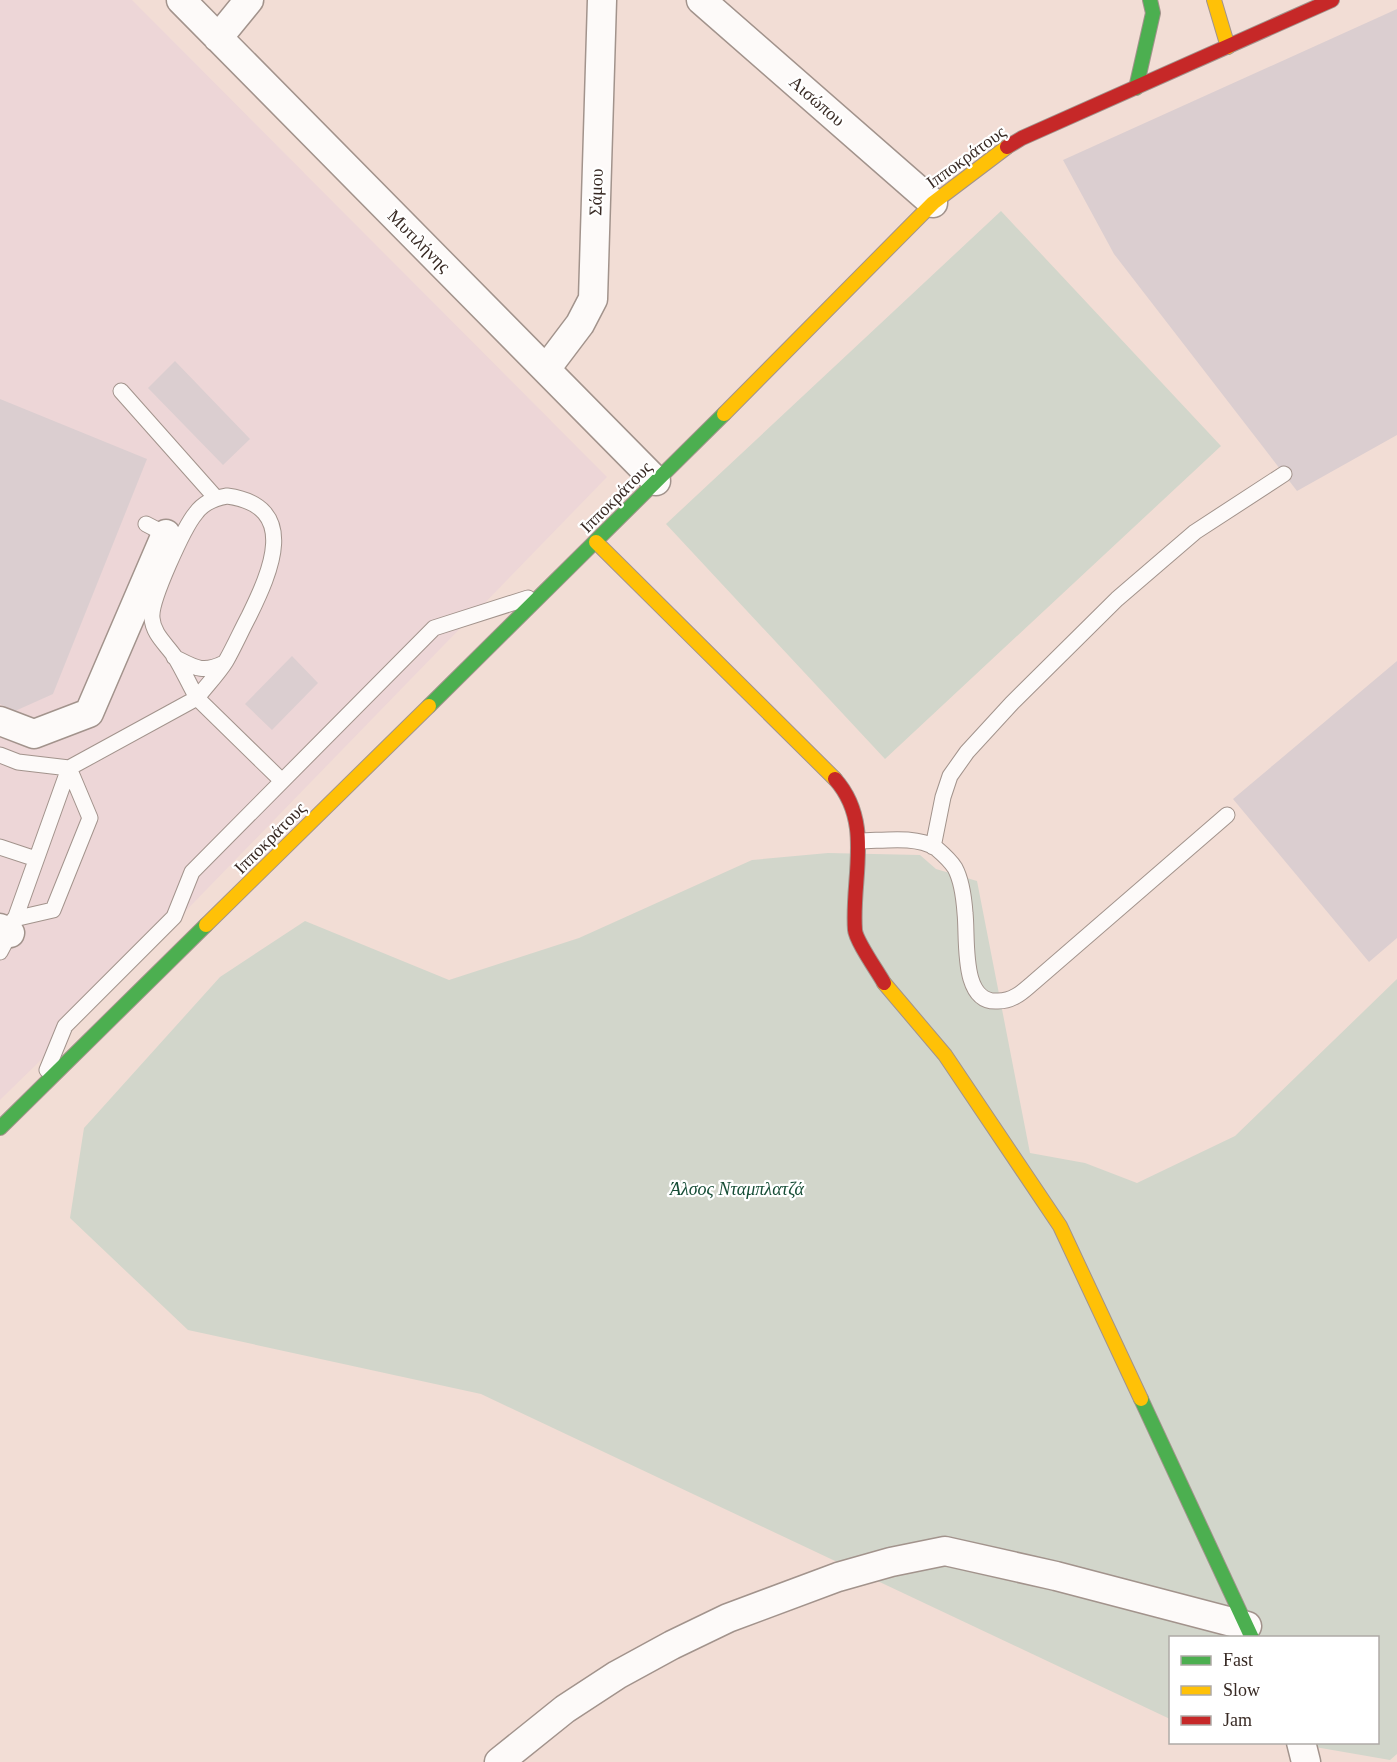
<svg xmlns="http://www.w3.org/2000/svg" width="1397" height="1762" viewBox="0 0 1397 1762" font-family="'Times New Roman',serif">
<rect width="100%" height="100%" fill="#f2ddd5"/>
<path fill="#edd6d7" d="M0,0H132L607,477L45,1056L0,1100Z"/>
<path fill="#d2d6cb" d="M1001,211L1221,446L885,759L666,524Z
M828,853L920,855L936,869L977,881L1030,1153L1085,1163L1137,1183L1235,1136L1397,979V1754L1390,1760L1292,1743L1378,1742V1638H1170V1719L481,1394L188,1330L70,1218L84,1128L220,977L305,921L449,980L579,938L752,860Z"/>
<path fill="#dbced0" d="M1397,9V435L1297,491L1114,254L1063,160Z
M175,361L250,439L223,465L148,388Z
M0,399L147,459L53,694L15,711L0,704Z
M292,656L318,683L272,730L245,704Z
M1397,661V938L1369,962L1233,799Z"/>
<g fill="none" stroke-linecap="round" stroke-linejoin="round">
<defs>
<path id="lane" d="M121,391L216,498
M227,496C301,506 270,573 249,616C241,631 234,647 226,661C218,674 206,686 197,698C189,684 183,670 175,657C166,644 153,634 152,618C150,601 184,527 196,513C204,502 215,498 227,496Z
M146,524L171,537
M174,657C194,667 202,674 224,663
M0,755L18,762L69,768L90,818L53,910L14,919
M859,841C882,841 915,835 936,848C943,854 950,860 955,868C962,881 964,899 965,913C968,938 960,1004 998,1001C1004,1001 1011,999 1016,996C1022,993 1028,987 1034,982L1227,815
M0,847L36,859
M933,847L943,797L950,776L967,752L1012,703L1117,599L1195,532L1284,474
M0,952L10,933L69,768L197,698L282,781
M47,1070L65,1026L174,917L192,872L434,628L528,598"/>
<path id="street" d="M181,0L656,481
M701,0L933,203
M218,38L249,0
M546,369L580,324L593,299L602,0
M0,721L34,734L89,713L166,534
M0,928L10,933
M1301,1742L1306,1762
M499,1762L565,1709L617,1675L672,1645L728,1618L838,1577L891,1562L945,1551L1056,1576L1247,1626"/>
<path id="fast" d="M1136,88L1153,13L1150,0
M429,706L724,414
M0,1128L206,925
M1141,1399L1252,1638"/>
<path id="slow" d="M1214,0L1228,47
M724,414L933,203L1007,147
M596,542L835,779
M206,925L429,706
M884,983L945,1055L1060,1226L1141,1399"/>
<path id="jam" d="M1007,147L1022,138L1332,0
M835,779C874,823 851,878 855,930C856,941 878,972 884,983"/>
</defs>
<use href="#lane" stroke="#a2938c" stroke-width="17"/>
<use href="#street" stroke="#a2938c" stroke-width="31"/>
<use href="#fast" stroke="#a2938c" stroke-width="16"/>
<use href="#slow" stroke="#a2938c" stroke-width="16"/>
<use href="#jam" stroke="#a2938c" stroke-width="16"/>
<use href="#lane" stroke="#fdfaf9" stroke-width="15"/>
<use href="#street" stroke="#fdfaf9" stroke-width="28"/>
<use href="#fast" stroke="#4caf50" stroke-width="14"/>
<use href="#slow" stroke="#ffc107" stroke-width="14"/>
<use href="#jam" stroke="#c62828" stroke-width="14"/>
</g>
<g text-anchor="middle" stroke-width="4.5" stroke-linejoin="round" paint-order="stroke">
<g font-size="18" fill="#382a24" stroke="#fff">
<text transform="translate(817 101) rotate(41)" y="6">Αισώπου</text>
<text transform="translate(966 157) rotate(-36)" y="6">Ιπποκράτους</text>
<text transform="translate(596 192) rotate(-88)" y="6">Σάμου</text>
<text transform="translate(419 241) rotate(45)" y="6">Μυτιλήνης</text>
<text transform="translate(616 497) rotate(-45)" y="6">Ιπποκράτους</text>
<text transform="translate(270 838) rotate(-45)" y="6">Ιπποκράτους</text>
</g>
<g font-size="18" font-style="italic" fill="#174e37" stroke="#fff">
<text x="737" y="1195">Άλσος Νταμπλατζά</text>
</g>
</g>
<rect x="1169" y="1636" width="210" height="108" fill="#ffffff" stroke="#afaaa7" stroke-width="1.5"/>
<rect x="1181" y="1656" width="30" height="9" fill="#4caf50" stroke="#afaaa7" stroke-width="1.5"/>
<text x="1223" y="1666" font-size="18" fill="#382a24">Fast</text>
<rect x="1181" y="1686" width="30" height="9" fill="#ffc107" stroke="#afaaa7" stroke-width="1.5"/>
<text x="1223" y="1696" font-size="18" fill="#382a24">Slow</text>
<rect x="1181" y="1716" width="30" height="9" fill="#c62828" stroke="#afaaa7" stroke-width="1.5"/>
<text x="1223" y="1726" font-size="18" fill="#382a24">Jam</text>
</svg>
